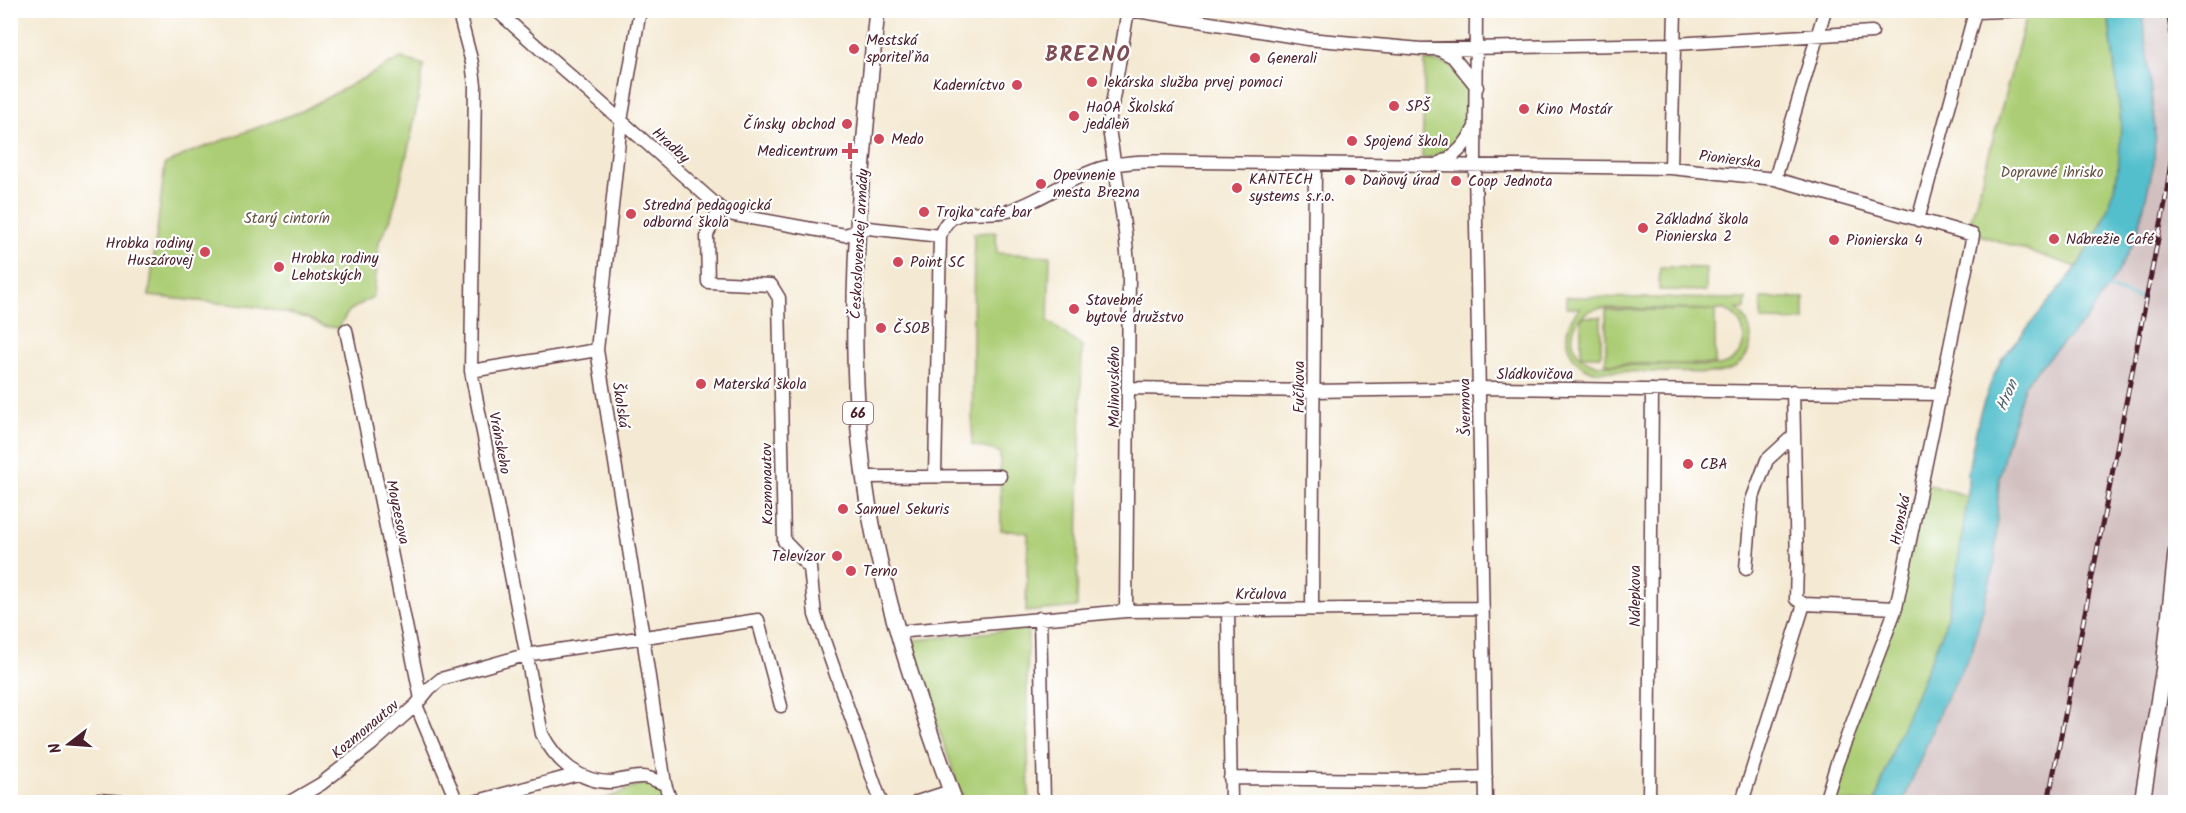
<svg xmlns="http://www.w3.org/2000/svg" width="2186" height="813" viewBox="0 0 2186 813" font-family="Kalam,sans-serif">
<rect width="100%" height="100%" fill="#fff"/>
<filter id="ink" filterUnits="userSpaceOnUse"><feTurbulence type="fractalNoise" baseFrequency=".0167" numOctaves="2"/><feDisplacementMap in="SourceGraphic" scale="12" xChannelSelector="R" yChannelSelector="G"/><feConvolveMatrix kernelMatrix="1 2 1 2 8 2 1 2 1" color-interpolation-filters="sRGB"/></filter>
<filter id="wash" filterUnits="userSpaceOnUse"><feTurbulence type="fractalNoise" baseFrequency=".008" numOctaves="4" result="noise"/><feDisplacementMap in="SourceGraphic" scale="24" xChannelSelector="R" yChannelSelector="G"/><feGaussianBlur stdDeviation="1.35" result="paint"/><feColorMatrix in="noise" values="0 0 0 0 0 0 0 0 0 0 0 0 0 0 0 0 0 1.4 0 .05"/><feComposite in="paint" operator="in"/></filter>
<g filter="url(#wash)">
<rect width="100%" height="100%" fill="#f4e9d2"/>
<path fill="#d2bfc0" d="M2142,11H2175V802H1903L1941,708L1972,651L1995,562L1999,478L2007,443L2025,384L2054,351L2085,321L2137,235L2154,163L2155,128Z"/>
<path fill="#accd75" stroke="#7b7650" stroke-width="1.5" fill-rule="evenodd" d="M2039,10L2108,11C2112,69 2130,131 2115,189C2107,217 2092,242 2077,267L1968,231L2027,14Z
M401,58L424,65L412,132L398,192L391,218L379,242L374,296L349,311L338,328L322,326L308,318L257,307L149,296L165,164L191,152L302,111Z
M1425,60L1451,65L1464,80L1470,91L1472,123L1457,145L1431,158H1422Z
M996,232L997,253L1050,256L1048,321L1082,347L1077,607L1026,612L1028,533L1001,530L1000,452L972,445L974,233Z
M1660,267L1706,268V291L1659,290Z
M1566,297L1746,299L1745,309H1737C1762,332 1752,368 1718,373L1592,371C1564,361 1558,329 1580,308L1566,307ZM1601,308L1725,310C1753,323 1749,360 1719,366L1596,365C1562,356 1566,312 1601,308Z
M1761,298H1804V321L1761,320Z
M1606,310H1715V364H1606Z
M1581,317H1601V356H1581Z
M1923,483L1968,496L1956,577L1944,629L1897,739L1875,802H1825L1896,608Z
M1028,628L1027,693L1029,802H964L908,641Z
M644,783L661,790L664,802H598Z"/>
<path fill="#53bfcc" stroke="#4e6f7c" stroke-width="1.5" d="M2108,11H2142L2155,128L2154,163L2137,235L2117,274L2085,321L2054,351L2025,384L2007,443L1999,478L1995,562L1972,651L1941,708L1903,802H1875L1897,739L1944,629L1956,577L1968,496V471L1974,440L1980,413L1992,380L2001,360L2077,267L2102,225L2115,188L2119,159L2121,122Z"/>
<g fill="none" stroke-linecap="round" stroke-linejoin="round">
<path stroke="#53bfcc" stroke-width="3" d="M2106,288L2142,299
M2167,305L2176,306"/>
</g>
</g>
<g filter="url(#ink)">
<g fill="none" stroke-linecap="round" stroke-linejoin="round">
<defs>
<path id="minor" d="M458,10L472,63L475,85L471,371L542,734C556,761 579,782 611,782C621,781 632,776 643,777C650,777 658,782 665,784
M496,10L720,208L729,214L845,235L868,228L940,236
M640,10L621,121L597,350L643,637L665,784L671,802
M1131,10L1308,39L1421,49L1674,44L1872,32
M1476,10L1475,165L1486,802
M1440,50L1453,57L1477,87
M1440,163C1458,155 1466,144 1475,127
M1671,168L1675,10
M1775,179L1825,10
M720,208L707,235L708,282L771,285L779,298L784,541L810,568L815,615L881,802
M1918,220L1975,12L2026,10
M346,330L421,699
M471,371L597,350
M1129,388L1314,391L1495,388L1941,394
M1793,391L1797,565L1796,599L1804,604L1896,608
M935,476L940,236C950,202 983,217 1008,211C1042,201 1071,176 1105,167C1134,159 1167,162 1197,162L1671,168L1775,179L1973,235L1896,608L1837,763L1825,802
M864,477L1000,476
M1746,569L1752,500L1767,460L1794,435
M1228,609L1231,802
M1312,609L1315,165
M1126,611L1129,274L1125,232L1109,129L1110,117L1128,10
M1040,618L1044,802
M897,632L1126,611L1483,608
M416,705L457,802
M1230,778L1393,780L1486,777
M98,800L125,802
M290,802L321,784L372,744L416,705L430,688L441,679L525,655L758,620L781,706
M474,802L578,774
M917,802L951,791
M1649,802L1652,390
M1742,802L1804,604"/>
<path id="major" d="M877,10C862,165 843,321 864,476C879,588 916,696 955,802
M2142,802L2164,667L2176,553"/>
</defs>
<use href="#minor" stroke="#643d44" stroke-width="15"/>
<use href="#major" stroke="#643d44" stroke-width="18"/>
<use href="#minor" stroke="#fff" stroke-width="12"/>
<use href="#major" stroke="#fff" stroke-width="15"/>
<defs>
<path id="rail" d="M2168,10L2176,63
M2048,802L2165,203L2176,127"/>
</defs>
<use href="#rail" stroke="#4a1f2b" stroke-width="5"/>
<use href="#rail" stroke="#fff" stroke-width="3" stroke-dasharray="9" stroke-linecap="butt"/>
</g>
</g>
<g fill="#d1495b" stroke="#fff" stroke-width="2">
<circle cx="854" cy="49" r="6"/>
<circle cx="1255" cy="58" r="6"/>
<circle cx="1092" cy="82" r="6"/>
<circle cx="1017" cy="85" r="6"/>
<circle cx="1394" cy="106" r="6"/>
<circle cx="1524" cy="109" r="6"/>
<circle cx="1074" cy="116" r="6"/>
<circle cx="847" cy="124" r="6"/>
<circle cx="879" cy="139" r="6"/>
<circle cx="1352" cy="141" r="6"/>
<path d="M847 142h6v6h6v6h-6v6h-6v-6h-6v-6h6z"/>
<circle cx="1350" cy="180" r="6"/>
<circle cx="1456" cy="181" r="6"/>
<circle cx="1041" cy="184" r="6"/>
<circle cx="1237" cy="188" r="6"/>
<circle cx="924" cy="212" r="6"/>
<circle cx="631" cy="214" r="6"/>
<circle cx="1643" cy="228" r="6"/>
<circle cx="2054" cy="239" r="6"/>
<circle cx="1834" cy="240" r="6"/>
<circle cx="205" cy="252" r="6"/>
<circle cx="898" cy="262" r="6"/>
<circle cx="279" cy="267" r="6"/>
<circle cx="1074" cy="309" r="6"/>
<circle cx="881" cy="328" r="6"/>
<circle cx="701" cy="384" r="6"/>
<circle cx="1688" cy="464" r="6"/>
<circle cx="843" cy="509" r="6"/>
<circle cx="837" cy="556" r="6"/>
<circle cx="851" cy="571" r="6"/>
</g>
<g text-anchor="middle" stroke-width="4.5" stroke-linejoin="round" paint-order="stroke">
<rect fill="#fff" stroke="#80626b" stroke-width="1.5" x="843" y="402" width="30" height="22" rx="4.5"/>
<g font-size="14" font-weight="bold" fill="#4a1f2b">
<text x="858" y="418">66</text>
</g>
<g font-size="15" fill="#4a1f2b" stroke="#fff" text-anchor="start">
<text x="866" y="45">Mestská<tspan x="866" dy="17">sporiteľňa</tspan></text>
<text x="1267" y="63">Generali</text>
<text x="1104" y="87">lekárska služba prvej pomoci</text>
<text x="1005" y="90" text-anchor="end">Kaderníctvo</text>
<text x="1406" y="111">SPŠ</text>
<text x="1086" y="112">HaOA Školská<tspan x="1086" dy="17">jedáleň</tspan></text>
<text x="1536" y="114">Kino Mostár</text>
<text x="835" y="129" text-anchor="end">Čínsky obchod</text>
<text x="891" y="144">Medo</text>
<text x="1364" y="146">Spojená škola</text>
<text x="838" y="156" text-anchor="end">Medicentrum</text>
<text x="1053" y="180">Opevnenie<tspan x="1053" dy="17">mesta Brezna</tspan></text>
<text x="1249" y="184">KANTECH<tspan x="1249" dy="17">systems s.r.o.</tspan></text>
<text x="1362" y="185">Daňový úrad</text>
<text x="1468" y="186">Coop Jednota</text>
<text x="643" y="210">Stredná pedagogická<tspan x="643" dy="17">odborná škola</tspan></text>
<text x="936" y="217">Trojka cafe bar</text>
<text x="1655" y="224">Základná škola<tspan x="1655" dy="17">Pionierska 2</tspan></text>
<text x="2066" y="244">Nábrežie Café</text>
<text x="1846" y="245">Pionierska 4</text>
<text x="193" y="248" text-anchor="end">Hrobka rodiny<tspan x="193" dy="17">Huszárovej</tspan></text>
<text x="291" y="263">Hrobka rodiny<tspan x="291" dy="17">Lehotských</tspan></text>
<text x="910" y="267">Point SC</text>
<text x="1086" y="305">Stavebné<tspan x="1086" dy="17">bytové družstvo</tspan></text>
<text x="893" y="333">ČSOB</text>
<text x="713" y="389">Materská škola</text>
<text x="1700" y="469">CBA</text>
<text x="855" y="514">Samuel Sekuris</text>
<text x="825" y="561" text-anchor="end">Televízor</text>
<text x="863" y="576">Terno</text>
</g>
<g font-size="15" fill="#4a1f2b" stroke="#fff">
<text transform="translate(671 145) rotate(42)" y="5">Hradby</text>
<text transform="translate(1730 159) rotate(7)" y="5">Pionierska</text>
<text transform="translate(859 244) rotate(-87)" y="5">Československej armády</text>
<text x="1535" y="379">Sládkovičova</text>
<text transform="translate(1114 387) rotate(-90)" y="5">Malinovského</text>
<text transform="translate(1299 387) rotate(-90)" y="5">Fučíkova</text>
<text transform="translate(621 405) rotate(81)" y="5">Školská</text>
<text transform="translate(1465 407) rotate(-91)" y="5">Švermova</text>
<text transform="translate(500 443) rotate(79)" y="5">Vránskeho</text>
<text transform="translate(767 484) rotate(-91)" y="5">Kozmonautov</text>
<text transform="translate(398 512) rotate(78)" y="5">Moyzesova</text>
<text transform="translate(1900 520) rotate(-78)" y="5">Hronská</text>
<text x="1261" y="599">Krčulova</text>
<text transform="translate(1635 596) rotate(-90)" y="5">Nálepkova</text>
<text transform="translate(365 729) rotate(-40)" y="5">Kozmonautov</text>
</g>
<g font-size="15" fill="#675341" stroke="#fff">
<text x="2052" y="177">Dopravné ihrisko</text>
<text x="287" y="223">Starý cintorín</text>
</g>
<g font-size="16" font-style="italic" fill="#4e5f6b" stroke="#fff">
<text transform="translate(2006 395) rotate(-67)" y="6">Hron</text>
</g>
<g font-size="21" font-weight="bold" letter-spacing="1.5" fill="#7e4c52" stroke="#fff">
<text x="1088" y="61">BREZNO</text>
</g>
</g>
<rect width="2186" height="813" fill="none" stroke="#fff" stroke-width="36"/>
<g transform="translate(69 744) rotate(253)" stroke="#ffffff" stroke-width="4.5" paint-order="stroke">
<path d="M0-4.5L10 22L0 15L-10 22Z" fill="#4a1f2b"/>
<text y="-9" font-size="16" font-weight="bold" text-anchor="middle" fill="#4a1f2b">N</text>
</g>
</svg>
